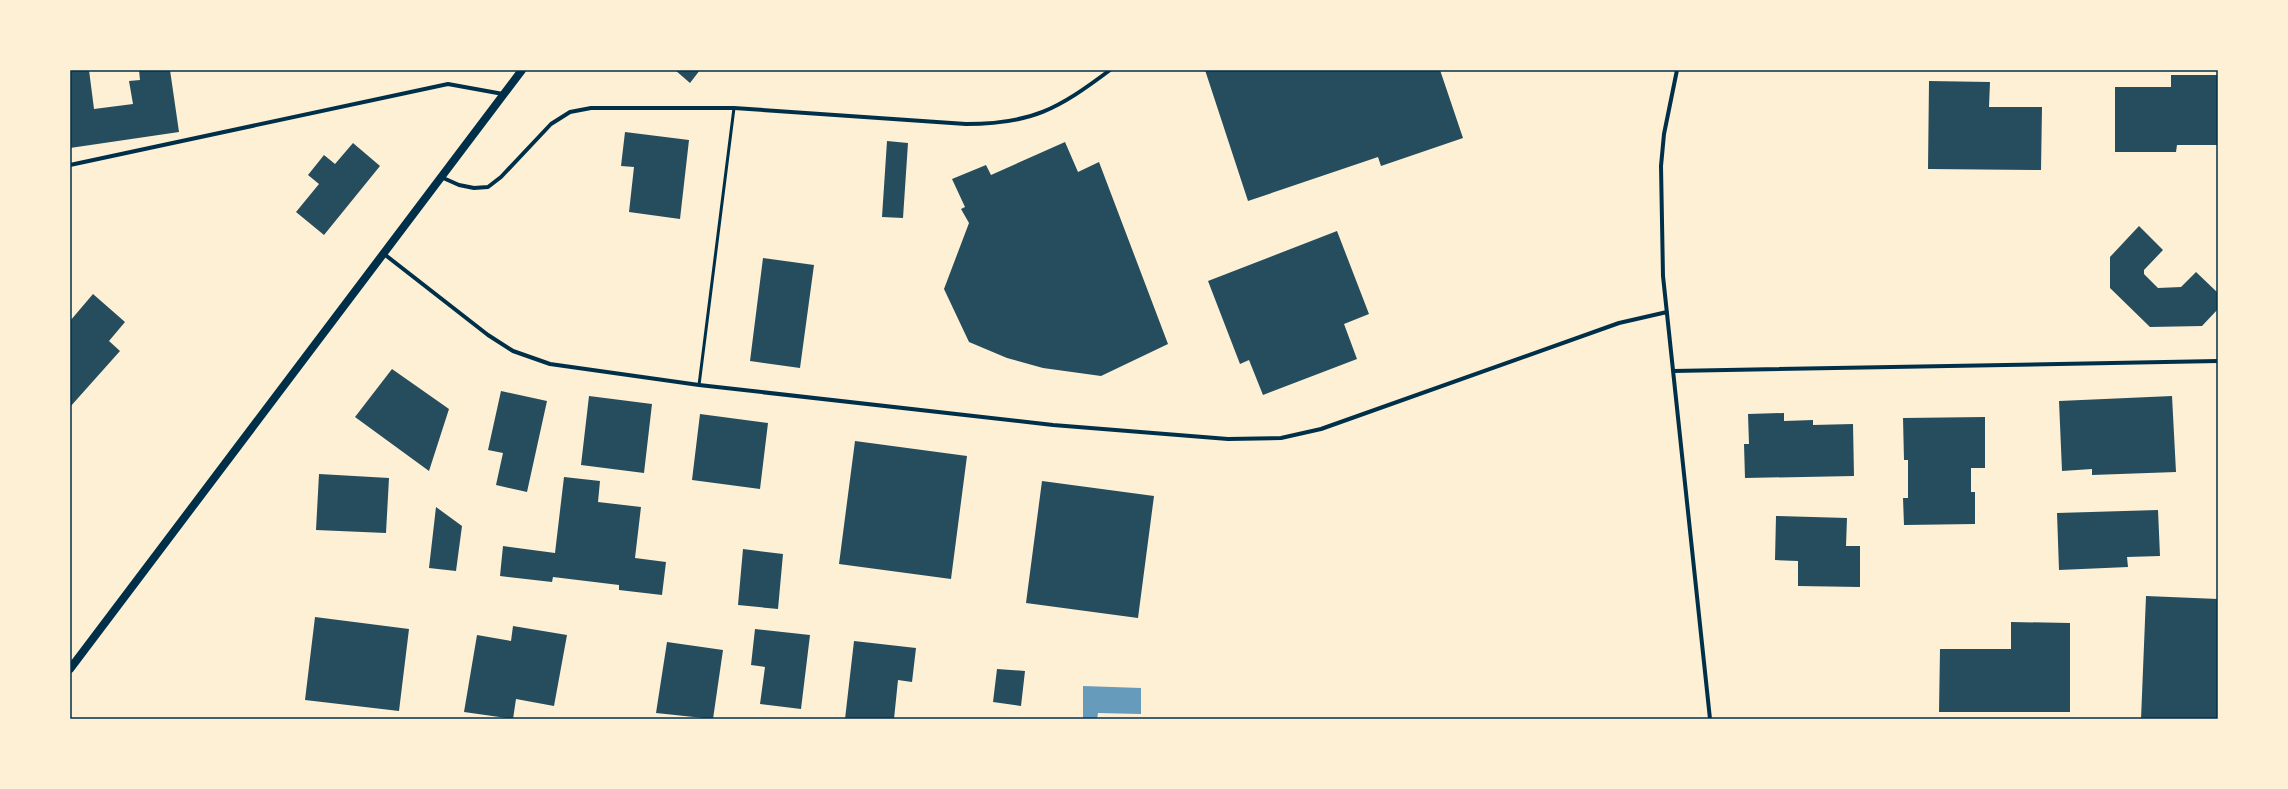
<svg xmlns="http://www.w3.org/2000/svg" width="2288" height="789" viewBox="0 0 2288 789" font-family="Quicksand,sans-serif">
<rect width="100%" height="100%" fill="#fdf0d5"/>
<path fill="#669bbc" d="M1083,686L1141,688V714L1098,713L1097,719H1083Z"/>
<path fill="#264d5e" d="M70,70H89L94,109L133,104L129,81L140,80L139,70H170L179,132L70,148Z
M675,70H700L690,83Z
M1205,70H1440L1463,138L1381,166L1378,157L1248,201Z
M2171,75H2218V145H2177L2176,152H2115V87H2171Z
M1929,81L1990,82L1989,107H2042L2041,170L1928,169Z
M625,132L689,140L680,219L629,212L634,167L621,166Z
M887,141L908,143L903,218L882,217Z
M1065,142L1078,172L1099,162L1168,344L1101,376L1043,368L1007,358L969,342L944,289L969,223L961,209L965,207L952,179L986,165L991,175Z
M353,143L380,166L324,235L296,212L319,184L308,175L324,155L335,164Z
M2139,226L2163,250L2144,270V274L2158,288L2181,287L2196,272L2218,293V309L2202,326L2150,327L2110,288V257Z
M1337,231L1369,314L1344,324L1357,359L1263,395L1249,360L1240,364L1208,281Z
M763,258L814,265L800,368L750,361Z
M93,294L125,322L109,341L120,351L70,407V321Z
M392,369L449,409L429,471L355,417Z
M501,391L547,401L527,492L496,485L503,453L488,450Z
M589,396L652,404L644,473L581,465Z
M2172,396L2176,472L2092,475V469L2062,471L2059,401Z
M1784,413V421L1813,420V425L1853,424L1854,476L1745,478L1744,444H1749L1748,414Z
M700,414L768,423L760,489L692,480Z
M1985,417V468H1971V492H1975V524L1904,525L1903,498H1908V460H1904L1903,418Z
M855,441L967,456L951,579L839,564Z
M319,474L389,478L386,533L316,530Z
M564,477L600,481L598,502L641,507L635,558L666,562L662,595L619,590V585L553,577L552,582L500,576L503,546L555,553Z
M1042,481L1154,496L1138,618L1026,603Z
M436,507L462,526L456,571L429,568Z
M2158,510L2160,556L2127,557L2128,567L2059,570L2057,513Z
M1776,516L1847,518L1846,546H1860V587L1798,586V561L1775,560Z
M743,549L783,554L778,609L738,605Z
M2146,596L2218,599V719H2141Z
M315,617L409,629L399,711L305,700Z
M2011,622L2070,623V712H1939L1940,649H2011Z
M513,626L567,635L554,706L516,699L513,719L464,712L477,635L511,641Z
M755,629L810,635L801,709L760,704L765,667L751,665Z
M854,641L916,648L912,682L898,680L894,719H845Z
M667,642L723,650L713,719L656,713Z
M997,669L1025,671L1021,706L993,702Z"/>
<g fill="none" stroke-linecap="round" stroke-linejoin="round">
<path stroke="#003049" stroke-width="3" d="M699,385L734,108"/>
<path stroke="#003049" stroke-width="4" d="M1677,70L1664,134L1661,166L1663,276L1710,719
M70,165L448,84L503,94
M441,177L459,185L474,188L488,187L501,177L551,124L570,112L591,108H734L966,124C1032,124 1058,109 1110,70
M384,254L488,335L513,351L550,364L699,385L1053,425L1228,439L1281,438L1321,429L1619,323L1667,312
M1673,371L2218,361"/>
<path stroke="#003049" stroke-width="8" d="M70,669L522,70"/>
</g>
<rect width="2288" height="789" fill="none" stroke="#fdf0d5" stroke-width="142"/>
<rect x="71" y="71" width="2146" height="647" fill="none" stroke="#003049" stroke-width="1.5"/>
</svg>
